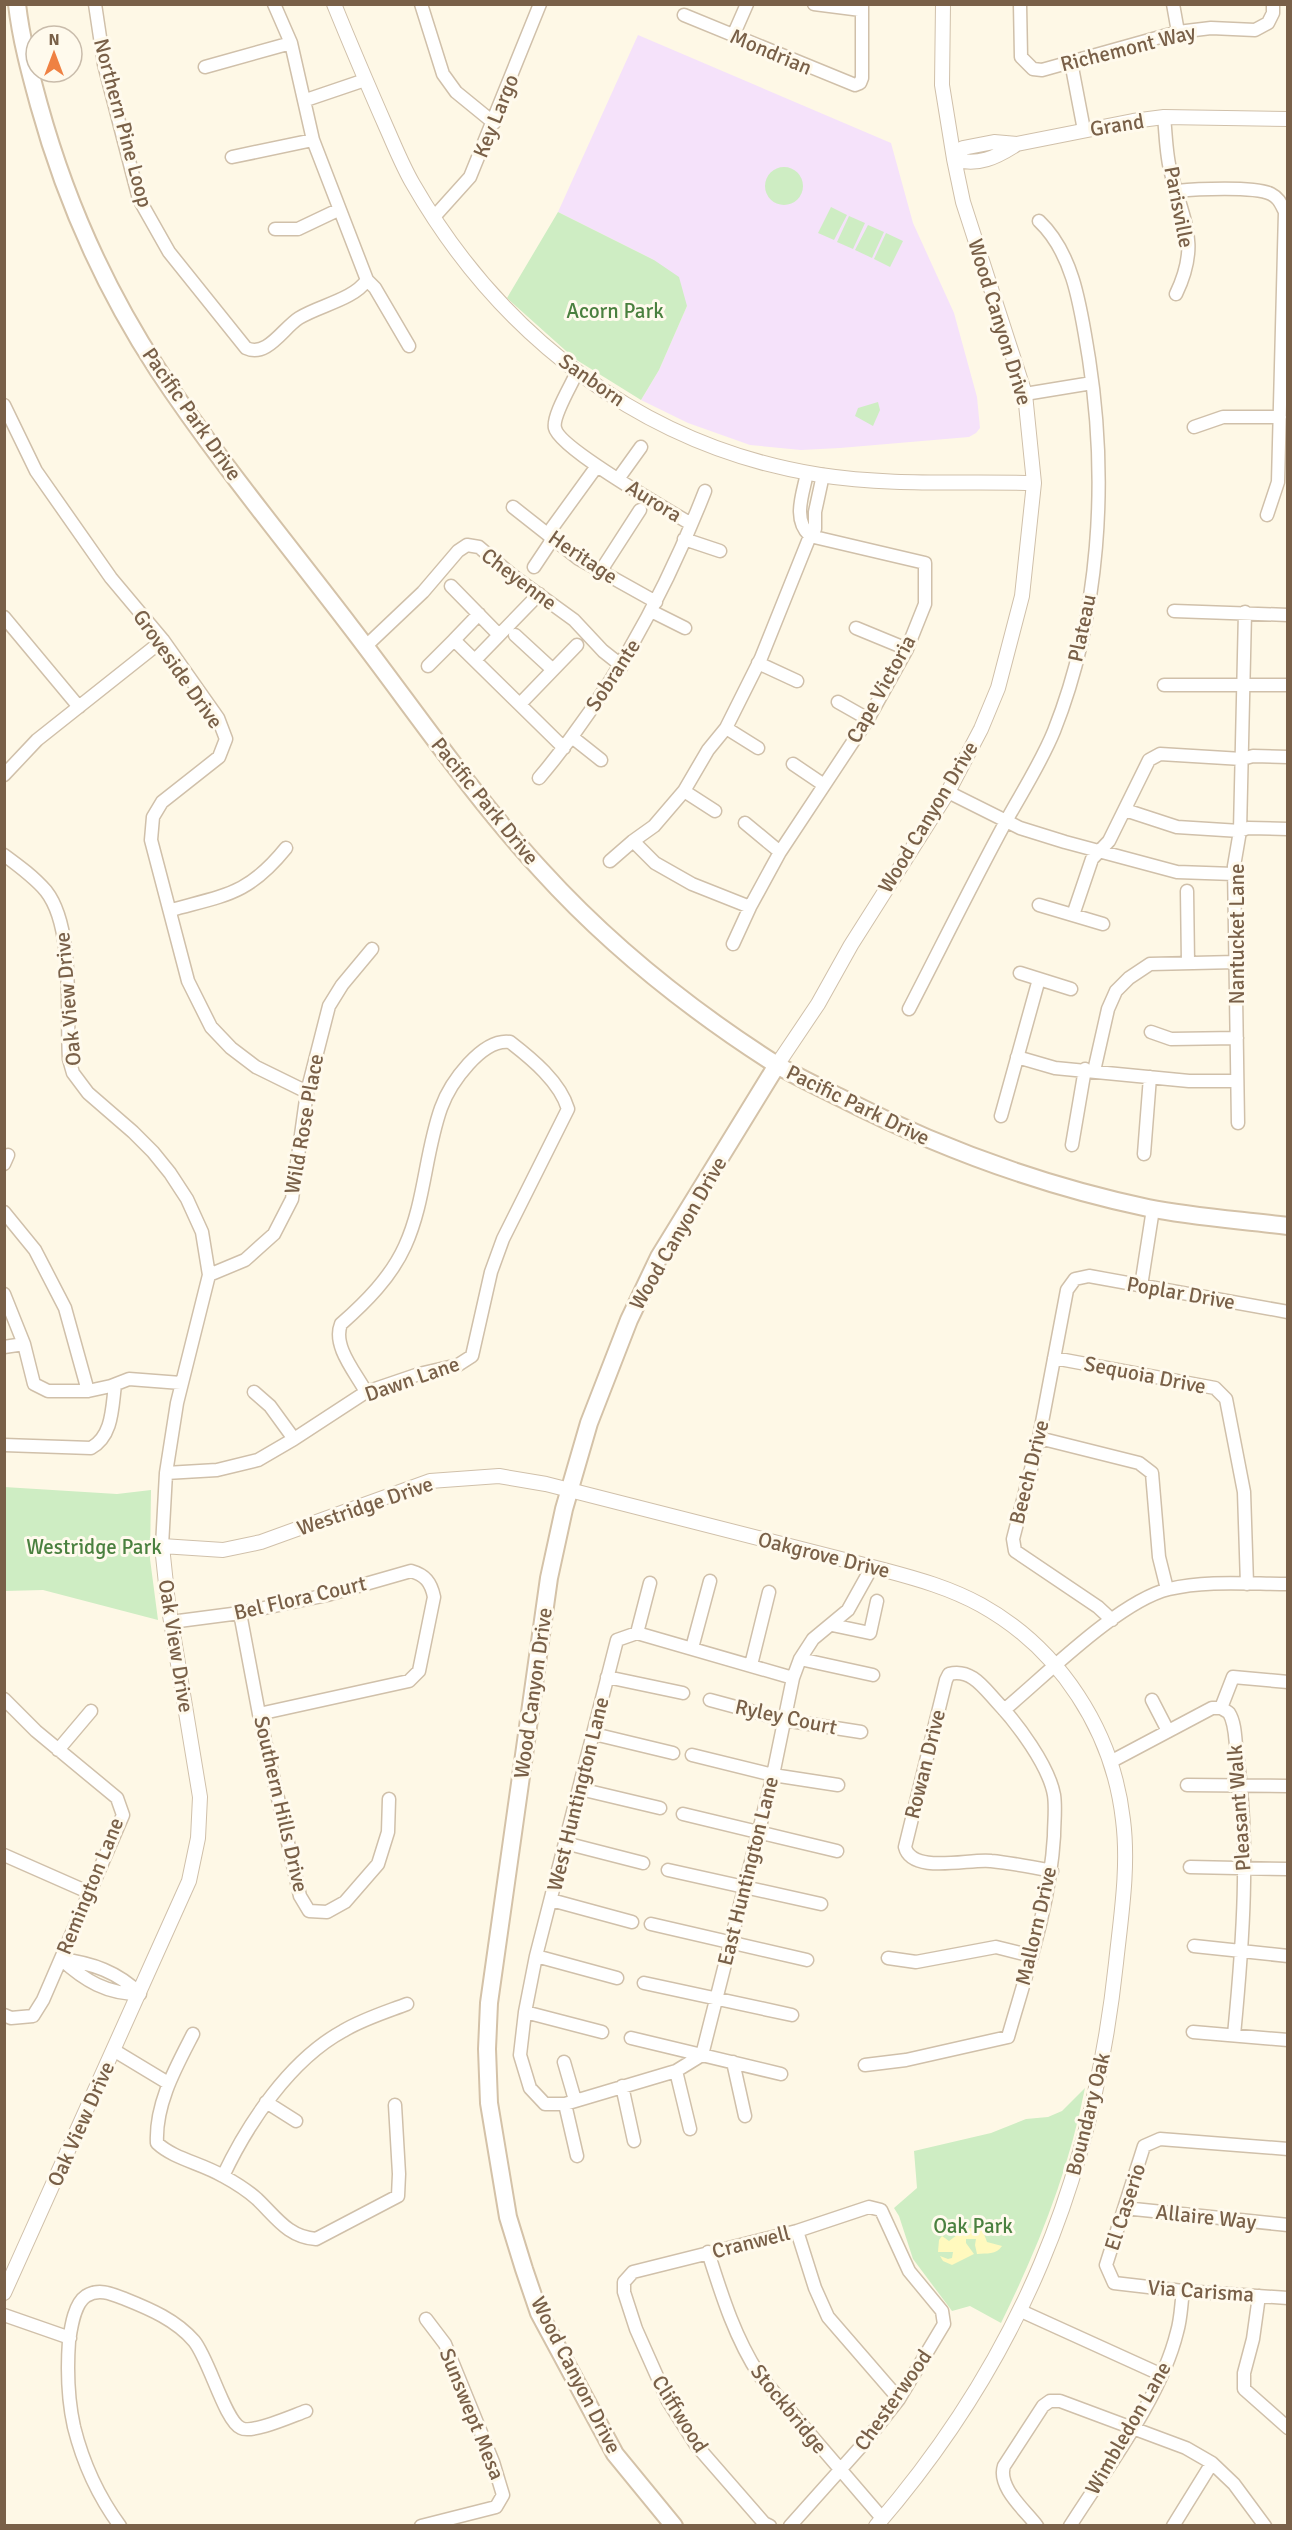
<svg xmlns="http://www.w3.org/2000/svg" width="1292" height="2530" viewBox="0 0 1292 2530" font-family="Signika,sans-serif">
<rect width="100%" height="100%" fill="#fef8e6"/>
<path fill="#f5e2fa" d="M638,35L891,143L913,223L954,313L977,397L980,428L976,433L969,437L840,448L801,450L750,445L688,423L641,400L659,370L687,306L654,260L558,212Z"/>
<path fill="#ceedc3" d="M765 186a19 19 0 1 1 38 0a19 19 0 1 1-38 0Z
M831,207L847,215L834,240L818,233Z
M558,212L654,260L679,277L687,306L659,370L641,400L575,359L507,298Z
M849,216L865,223L853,249L837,242Z
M868,225L884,232L872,258L855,250Z
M886,233L903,241L890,267L874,259Z
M878,402L880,410L873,426L855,416L858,408Z
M4,1487L117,1494L151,1490L150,1559L158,1620L43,1590L5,1591Z
M1085,2088C1069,2170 1038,2248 1001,2323L970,2306L952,2311L913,2259L899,2216L894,2208L917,2188L914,2151L991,2133L1026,2119L1048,2117L1062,2111Z"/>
<path fill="#fff9be" d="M984,2220L991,2221L1000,2227L992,2226L984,2234L987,2242L1002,2246C996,2255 987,2253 977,2254L975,2245L976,2239H966V2243L974,2254L952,2265L943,2261L940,2256L948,2259L952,2258L953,2252H938L939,2240L942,2236L949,2241L965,2229L977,2227L979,2221Z"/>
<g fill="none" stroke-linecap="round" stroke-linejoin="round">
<defs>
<path id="minor" d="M95,4L104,64L139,199L169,252L246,348C267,358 283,328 299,318C320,305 353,300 367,280L313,140L291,43L274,4
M421,4L443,74L456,92L494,123
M814,4L861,10
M1020,4L1021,57L1033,69L1042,70L1178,32L1211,28L1255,30L1268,23L1273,13V4
M1173,4L1178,32
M684,15L855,85L860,83L862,78V4
M733,36L747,4
M1071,62L1084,130
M205,67L291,43
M306,100L365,80
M1164,117C1166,135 1166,156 1171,173C1184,223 1200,244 1176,294
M232,157L313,140
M1177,191C1195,189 1255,186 1271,194C1279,198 1281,204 1285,212L1278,482L1267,515
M434,217L470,177L540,4
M275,229H298L338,210
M367,280L375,288L409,346
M577,372C572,384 552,416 555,428C559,448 668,510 691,524
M1025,394L1092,383
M4,405L36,471L111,578L163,640L218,718L226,739L219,757L162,802L153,817L151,840L188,981L211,1027L231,1048L256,1067L307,1092
M1194,427L1223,417H1280
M807,473C803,494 792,519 810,536L925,563V604L907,649L868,719L780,852L750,907L692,884L655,863L633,841L654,826L684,791L708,750L726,728L761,658L810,536L815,529V512L823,475
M618,479L641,447
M513,507L579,559L656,602
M684,539L720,551
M534,567L550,543L552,528L597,466
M600,572L640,510
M451,586L499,635
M651,611L685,628
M1174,611L1288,615
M4,617L79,707
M856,628L907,649
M515,635L553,670
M454,640L479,614
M366,646L423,592L458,551L467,545L479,547L512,575L574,620L603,651L622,666
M475,660L539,594
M758,663L797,681
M428,666L454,640L564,748
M1164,685H1288
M838,702L868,719
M520,704L577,645
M726,728L758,748
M572,737L601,760
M793,764L824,785
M4,775L37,740L163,640
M539,778C612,692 664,596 705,491
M684,791L715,811
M948,792L1020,828L1065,842L1177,872L1234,874
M1125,810L1177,827L1240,831L1248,828L1288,829
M745,823L780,852
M4,855C19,866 34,877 46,891C75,928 66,1012 69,1059L73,1073L88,1093L133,1132L153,1152L170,1173L187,1199L202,1232L209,1275L177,1403L166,1473L162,1546
M610,861L633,841
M1187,891L1188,963
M1039,905L1103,924
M171,910C225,895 248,895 286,848
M1073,915L1092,859L1109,841L1149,760L1160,754L1242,759L1253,756L1288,757
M733,944L750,907
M1020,973L1071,989
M909,1009C941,947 972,884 1005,823C1022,792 1041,763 1054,731C1100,615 1108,481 1089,359C1081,312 1075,255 1039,221
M1151,1032L1171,1039L1237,1038
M1017,1057L1055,1068L1189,1081H1237
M1094,1071L1108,1009L1116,991L1129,978L1150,964L1236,962
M1001,1116L1039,979
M1238,1123L1234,866L1240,831L1245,612
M1072,1145L1085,1069
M1144,1154L1150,1077
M4,1164L8,1155
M4,1212L35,1250L65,1308L88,1391
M209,1275L245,1260L274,1234L292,1199L307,1092L329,1006L342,985L372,949
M1141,1286L1153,1209
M4,1294L24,1344L34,1384L48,1391H88L111,1386L129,1379L181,1383
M4,1347L24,1344
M1054,1358L1215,1388L1226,1399L1244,1492L1247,1584
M254,1392L270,1406L294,1439
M1039,1438L1139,1463L1152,1473L1159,1557L1167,1589
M4,1445L91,1448C113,1436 112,1407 115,1385
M166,1473L217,1470L258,1460L294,1439L366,1392L419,1374L458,1365L472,1356L491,1272L503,1239L568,1109C560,1082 532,1059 510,1042C482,1038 450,1083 441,1108C425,1153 425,1202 405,1246C391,1277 366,1302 341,1324C332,1346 356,1373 366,1392
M240,1613L259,1714L300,1896L309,1911L327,1912L345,1902L378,1864L388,1832L389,1799
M1112,1620L1098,1607L1015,1551L1013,1539L1039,1438L1067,1290L1075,1279L1089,1276L1288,1312
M171,1622L240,1613L327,1595L411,1571C425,1575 431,1582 434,1597L419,1671L409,1681L259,1714
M832,1625L870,1633L877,1601
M637,1633L650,1583
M692,1648L710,1581
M800,1659L873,1675
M751,1665L769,1592
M607,1677L683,1693
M793,1678L637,1633L617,1640L536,1956L525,2012L520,2055L530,2088L545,2104H565L676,2071L702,2055L773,1775L793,1678L800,1659L813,1639L848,1610L872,1567
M4,1699L36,1731L117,1798L123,1815L43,2000L33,2016L11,2018L4,2015
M710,1700L784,1720L861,1732
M1152,1700L1168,1731
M1221,1708L1233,1677L1288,1682
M1004,1710C1045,1676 1119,1601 1169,1589C1206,1580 1249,1584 1288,1584
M594,1734L673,1753
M58,1750L91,1711
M692,1755L773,1775L838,1785
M1112,1761L1212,1708H1221C1224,1710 1227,1711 1229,1713C1236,1724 1235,1742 1237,1754C1250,1847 1243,1942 1234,2035
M1187,1785L1288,1786
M580,1789L660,1808
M683,1814L837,1851
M565,1843L643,1863
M4,1855L88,1892
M1190,1867L1288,1869
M668,1870L821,1904
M551,1900L632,1922
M651,1924L807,1960
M1194,1946L1288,1956
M536,1956L617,1978
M888,1958L916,1962L996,1947L1032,1956
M61,1959C85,1981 107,1994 140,1994
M61,1959C92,1963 118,1972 140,1994
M644,1983L792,2015
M525,2012L602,2032
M1193,2032L1288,2040
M193,2034C176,2067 155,2104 157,2143C174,2159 201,2163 223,2176C234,2182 247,2190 257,2199C276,2217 288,2237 316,2239L398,2196L399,2174L395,2105
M631,2038L781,2074
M115,2051L168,2083
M564,2062L575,2100
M733,2062L745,2116
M865,2065L906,2060L1008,2037C1027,1971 1050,1905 1054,1836C1054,1823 1056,1808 1054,1795C1049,1766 1017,1723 997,1702C984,1688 971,1668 949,1674L946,1680L905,1847C912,1875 971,1858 991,1861C1012,1863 1032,1867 1052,1871
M676,2071L690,2129
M622,2086L634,2141
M266,2102L296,2121
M565,2104L577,2156
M1288,2149L1160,2139L1144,2146L1106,2265L1114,2283L1183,2291L1288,2298
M223,2176C248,2123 290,2060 343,2031C363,2019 386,2012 407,2004
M1124,2208L1288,2225
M797,2231L815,2288L828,2317L899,2399
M708,2252C722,2296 735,2338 760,2376L882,2518
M1259,2296L1253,2339L1244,2373V2389L1288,2428
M1021,2311L1162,2375
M4,2315L70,2338
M120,2526C98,2496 83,2463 74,2427C68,2400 67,2369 69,2341C71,2328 74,2304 86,2296C99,2288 112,2294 125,2299C150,2309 176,2320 194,2341C209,2359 225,2421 241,2428C252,2434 292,2416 306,2411
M421,2526L496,2507L503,2495L493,2462L445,2344L426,2319
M770,2526L764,2523L696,2445L668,2401L636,2329L624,2292V2282L633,2272L797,2231L869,2207L881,2210L909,2271L942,2311L944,2324L899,2399L865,2442L790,2526
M1037,2526C1025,2510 997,2487 1004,2466L1043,2406L1050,2401H1060L1186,2448L1212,2463L1234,2484L1265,2526
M1070,2526C1106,2469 1161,2398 1177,2332C1181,2319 1181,2305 1183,2291
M1173,2526L1212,2463"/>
<path id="tertiary" d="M334,4C351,46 369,88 387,129C395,147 403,167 413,184C501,337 644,447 820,475C891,486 963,481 1034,483
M954,159L963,148L994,142L1017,144L1133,121L1164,117L1288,119
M954,159C977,167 997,157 1017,144
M777,1065L818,1004L851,945L948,792L981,729L998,688L1022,596L1034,483L1025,394L963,202L954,159L942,85L943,4
M4,2293L189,1881L198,1838L200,1797L168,1603L162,1546L223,1550L261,1542L430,1481L499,1476L546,1484L884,1570C918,1579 950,1588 981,1605C1060,1649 1113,1731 1123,1820C1129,1867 1121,1916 1116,1963C1093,2179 1019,2361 876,2526"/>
<path id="secondary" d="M17,4C21,39 30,72 39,105C65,199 105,289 158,370C217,459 286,542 350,626C413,708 471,794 541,870C609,945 688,1008 772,1062C793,1075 817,1086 839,1097C937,1147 1039,1185 1148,1208C1193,1217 1241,1220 1288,1226
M674,2526L615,2454L539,2313L524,2269L508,2217L489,2103L487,2049L489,2003L549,1578L564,1509L589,1423L629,1320L659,1257L777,1065"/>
</defs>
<use href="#minor" stroke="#d0c0aa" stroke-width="15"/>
<use href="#tertiary" stroke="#d0c0aa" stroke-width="16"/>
<use href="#secondary" stroke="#d4c2a8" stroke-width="20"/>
<use href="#minor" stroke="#fff" stroke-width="12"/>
<use href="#tertiary" stroke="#fff" stroke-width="14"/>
<use href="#secondary" stroke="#fff" stroke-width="16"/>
</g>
<g text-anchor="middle" stroke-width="6" stroke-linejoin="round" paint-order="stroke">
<g font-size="21" fill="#796048" stroke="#fffaed">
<text transform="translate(1128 48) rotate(-14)" y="7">Richemont Way</text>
<text transform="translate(771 52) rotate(23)" y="7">Mondrian</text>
<text transform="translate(496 116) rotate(-68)" y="7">Key Largo</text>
<text transform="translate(123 123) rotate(75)" y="7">Northern Pine Loop</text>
<text transform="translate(1117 125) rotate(-9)" y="7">Grand</text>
<text transform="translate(1179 207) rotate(79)" y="7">Parisville</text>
<text transform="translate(1000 322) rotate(73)" y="7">Wood Canyon Drive</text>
<text transform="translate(592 380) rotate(35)" y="7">Sanborn</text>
<text transform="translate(192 414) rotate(55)" y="7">Pacific Park Drive</text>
<text transform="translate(654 501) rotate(32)" y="7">Aurora</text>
<text transform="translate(583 557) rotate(34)" y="7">Heritage</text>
<text transform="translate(519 579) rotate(37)" y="7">Cheyenne</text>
<text transform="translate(1082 628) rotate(-78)" y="7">Plateau</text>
<text transform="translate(178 669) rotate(55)" y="7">Groveside Drive</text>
<text transform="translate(613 675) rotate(-57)" y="7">Sobrante</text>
<text transform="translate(881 689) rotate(-61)" y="7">Cape Victoria</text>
<text transform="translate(485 801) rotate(51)" y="7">Pacific Park Drive</text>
<text transform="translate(928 817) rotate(-59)" y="7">Wood Canyon Drive</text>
<text transform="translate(1237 934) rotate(-90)" y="7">Nantucket Lane</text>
<text transform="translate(68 999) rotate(-95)" y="7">Oak View Drive</text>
<text transform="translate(858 1105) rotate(26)" y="7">Pacific Park Drive</text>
<text transform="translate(304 1124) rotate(-80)" y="7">Wild Rose Place</text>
<text transform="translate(678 1233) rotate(-60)" y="7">Wood Canyon Drive</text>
<text transform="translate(1181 1293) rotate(10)" y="7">Poplar Drive</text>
<text transform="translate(1145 1375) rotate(11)" y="7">Sequoia Drive</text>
<text transform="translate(412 1379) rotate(-19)" y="7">Dawn Lane</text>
<text transform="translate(1029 1472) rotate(-76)" y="7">Beech Drive</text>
<text transform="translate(365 1506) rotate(-19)" y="7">Westridge Drive</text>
<text transform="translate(824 1555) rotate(14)" y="7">Oakgrove Drive</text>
<text transform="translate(300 1598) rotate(-13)" y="7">Bel Flora Court</text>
<text transform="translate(176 1646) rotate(81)" y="7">Oak View Drive</text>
<text transform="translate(533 1693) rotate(-82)" y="7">Wood Canyon Drive</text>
<text transform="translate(786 1717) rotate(12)" y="7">Ryley Court</text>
<text transform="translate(925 1764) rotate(-76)" y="7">Rowan Drive</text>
<text transform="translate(578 1794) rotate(-76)" y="7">West Huntington Lane</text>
<text transform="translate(281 1804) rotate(77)" y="7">Southern Hills Drive</text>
<text transform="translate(1239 1808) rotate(-94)" y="7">Pleasant Walk</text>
<text transform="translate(748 1871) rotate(-76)" y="7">East Huntington Lane</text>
<text transform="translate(90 1886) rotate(-68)" y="7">Remington Lane</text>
<text transform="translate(1036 1926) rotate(-77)" y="7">Mallorn Drive</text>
<text transform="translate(1088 2114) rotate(-76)" y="7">Boundary Oak</text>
<text transform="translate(81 2124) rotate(-66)" y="7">Oak View Drive</text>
<text transform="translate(1125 2207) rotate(-72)" y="7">El Caserio</text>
<text transform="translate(1206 2217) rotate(6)" y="7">Allaire Way</text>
<text transform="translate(751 2242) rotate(-14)" y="7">Cranwell</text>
<text transform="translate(1201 2291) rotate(4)" y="7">Via Carisma</text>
<text transform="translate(576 2375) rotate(63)" y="7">Wood Canyon Drive</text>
<text transform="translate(893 2400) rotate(-55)" y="7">Chesterwood</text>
<text transform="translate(789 2409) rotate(51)" y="7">Stockbridge</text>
<text transform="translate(472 2414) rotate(68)" y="7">Sunswept Mesa</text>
<text transform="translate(680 2414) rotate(58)" y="7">Cliffwood</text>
<text transform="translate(1128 2428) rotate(-60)" y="7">Wimbledon Lane</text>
</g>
<g font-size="21" fill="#4a803f" stroke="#fffaed">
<text x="615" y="318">Acorn Park</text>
<text x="94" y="1554">Westridge Park</text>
<text x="973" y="2233">Oak Park</text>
</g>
</g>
<rect width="1292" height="2530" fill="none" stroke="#796048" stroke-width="12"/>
<g transform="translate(54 54)"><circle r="28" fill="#fffaed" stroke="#c9bcab" stroke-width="1.5"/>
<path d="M0-4.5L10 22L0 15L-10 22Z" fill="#ef8143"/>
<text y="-9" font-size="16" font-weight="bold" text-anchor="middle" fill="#796048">N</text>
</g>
</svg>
